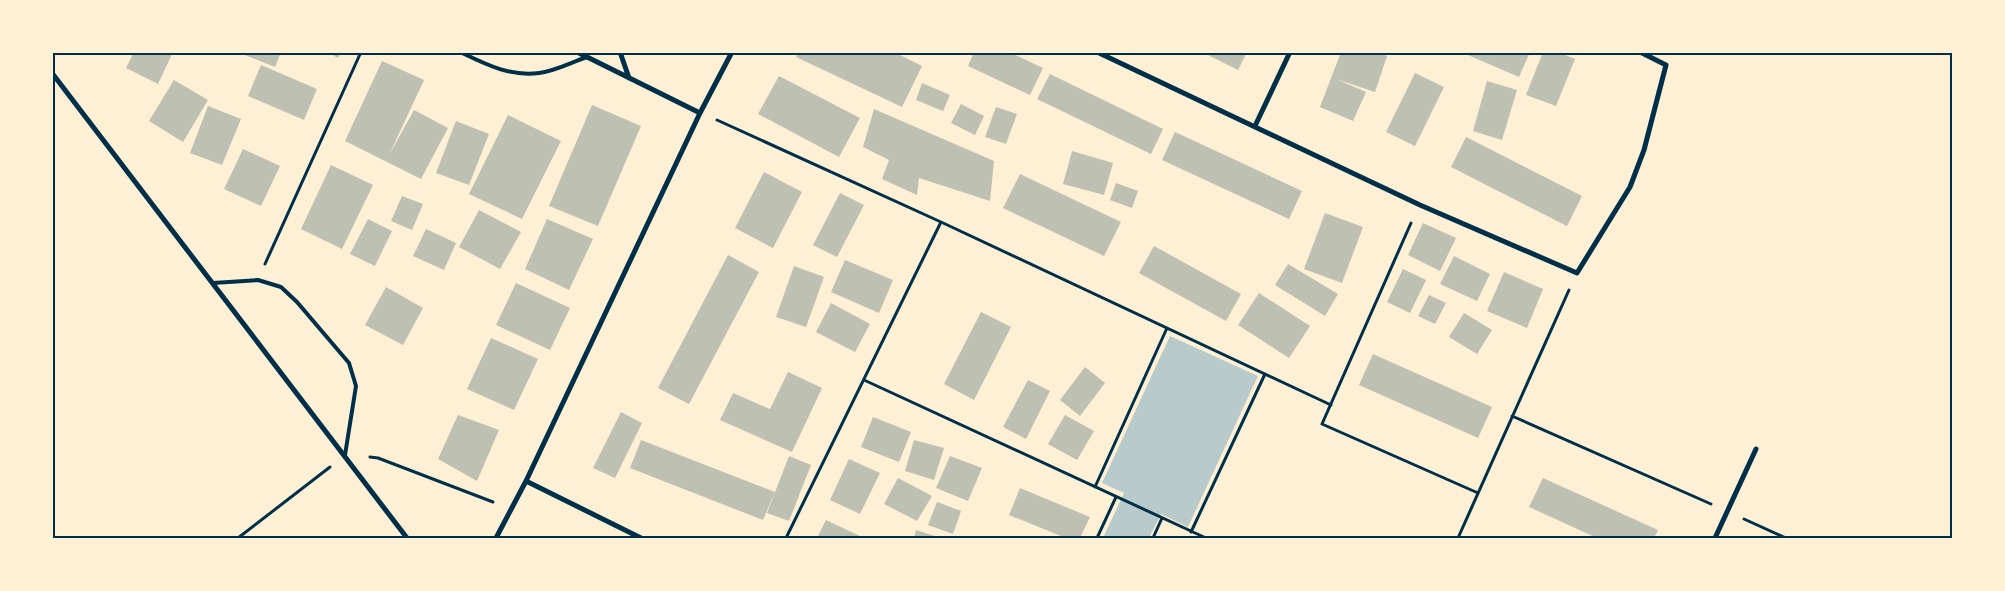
<svg xmlns="http://www.w3.org/2000/svg" width="2005" height="591" viewBox="0 0 2005 591" font-family="'Public Sans',sans-serif">
<rect width="100%" height="100%" fill="#fdf0d5"/>
<path fill="#b9caca" d="M1170,336L1258,376L1188,527L1161,514L1149,538H1103L1124,493L1102,483Z"/>
<path fill="#bec0b2" d="M134,52H173L158,84L126,68Z
M246,52H281L275,67L245,55Z
M327,52H341L338,58Z
M798,52H894L922,66L902,107L796,57Z
M974,52H1009L1043,68L1030,95L968,66Z
M1209,52H1247L1238,70L1208,55Z
M1341,52H1375L1387,56L1375,92L1336,79L1366,92L1353,121L1320,107Z
M1461,52H1530L1519,77Z
M1543,52H1558L1575,59L1556,106L1526,95Z
M382,61L424,80L389,155L414,110L448,128L421,179L345,141Z
M261,65L317,89L304,120L248,96Z
M1415,73L1444,87L1415,146L1386,132Z
M1050,74L1163,129L1151,154L1037,99Z
M779,76L860,118L839,157L758,114Z
M174,80L208,100L183,142L149,121Z
M1487,81L1517,90L1502,140L1473,131Z
M922,83L950,95L943,111L916,100Z
M961,104L984,116L975,135L951,123Z
M592,105L641,126L598,226L549,206Z
M208,106L241,119L222,165L190,153Z
M996,107L1017,114L1006,144L985,137Z
M874,109L994,161L990,201L919,178L917,195L882,179L889,160L863,147Z
M508,115L561,141L522,219L469,194Z
M456,121L489,134L469,185L436,173Z
M1175,132L1302,191L1289,219L1162,160Z
M1466,137L1582,196L1567,226L1451,167Z
M243,149L280,166L261,206L224,189Z
M1072,151L1113,163L1104,195L1063,184Z
M331,165L373,185L342,249L301,229Z
M764,172L802,192L773,248L735,228Z
M1020,174L1121,222L1104,256L1003,208Z
M1116,183L1138,191L1132,208L1110,200Z
M840,193L864,205L837,257L813,245Z
M402,196L423,204L412,230L391,221Z
M479,210L521,232L500,269L459,247Z
M1325,213L1363,227L1342,283L1304,269Z
M368,219L392,231L375,266L350,254Z
M547,219L593,239L569,290L525,269Z
M1423,223L1456,238L1440,271L1408,255Z
M426,229L456,243L444,270L413,256Z
M1154,246L1241,294L1226,321L1139,273Z
M728,255L759,272L689,404L658,388Z
M1454,256L1490,274L1477,301L1440,284Z
M845,260L893,280L879,313L831,292Z
M1288,264L1338,294L1325,316L1275,285Z
M794,266L824,277L806,327L776,317Z
M1403,269L1426,280L1410,313L1387,302Z
M1504,272L1543,289L1527,328L1487,311Z
M516,283L570,308L550,350L496,325Z
M386,287L423,308L403,345L365,325Z
M1259,293L1310,326L1289,358L1238,325Z
M1429,295L1446,303L1435,324L1418,316Z
M831,303L870,324L855,352L816,332Z
M981,312L1011,327L974,400L944,384Z
M1464,313L1492,330L1477,354L1449,337Z
M491,338L538,359L514,410L467,389Z
M1373,354L1492,407L1478,438L1359,385Z
M1085,367L1105,383L1080,416L1060,400Z
M788,372L822,388L792,452L720,420L733,393L770,409Z
M1028,380L1050,391L1026,439L1003,427Z
M621,412L642,423L615,478L593,468Z
M458,415L499,430L477,481L438,459Z
M1065,415L1094,431L1077,460L1048,444Z
M873,417L911,432L899,462L861,447Z
M641,440L775,492L763,520L630,468Z
M914,440L944,448L934,480L905,471Z
M789,456L811,465L789,521L767,513Z
M950,456L982,468L968,501L936,488Z
M849,459L880,473L860,514L830,500Z
M898,478L932,496L917,521L884,504Z
M1543,478L1658,530L1654,538H1597L1529,507Z
M1020,488L1090,517L1080,538H1066L1009,515Z
M937,502L961,511L953,534L928,525Z
M826,520L864,538H817Z
M916,530L938,537V538H914Z"/>
<g fill="none" stroke-linecap="round" stroke-linejoin="round">
<path stroke="#003049" stroke-width="3" d="M717,120L941,222L1331,405
M1411,223L1322,424L1478,493
M265,264L361,52
M864,380L1206,538
M1512,416L1711,504
M370,457L378,458L493,502
M1095,487L1167,328
M1744,519L1786,538
M1191,532L1265,374
M238,538L330,467
M786,538L941,222
M1097,538L1116,497
M1153,538L1162,518
M1458,538L1569,290"/>
<path stroke="#003049" stroke-width="4" d="M460,52C485,64 510,77 539,73C555,71 572,62 587,57
M213,283L258,280L281,287L297,302L349,363L356,386L345,455"/>
<path stroke="#003049" stroke-width="5" d="M577,52L700,113
M620,52L629,78
M1097,52L1420,205L1577,273L1630,187L1644,150L1666,65L1640,52
M52,73L407,538
M1255,126L1290,52
M526,481L641,538
M496,538L526,481L700,113L732,52
M1715,538L1756,449"/>
</g>
<rect width="2005" height="591" fill="none" stroke="#fdf0d5" stroke-width="108"/>
<rect x="54" y="54" width="1897" height="483" fill="none" stroke="#003049" stroke-width="2"/>
</svg>
